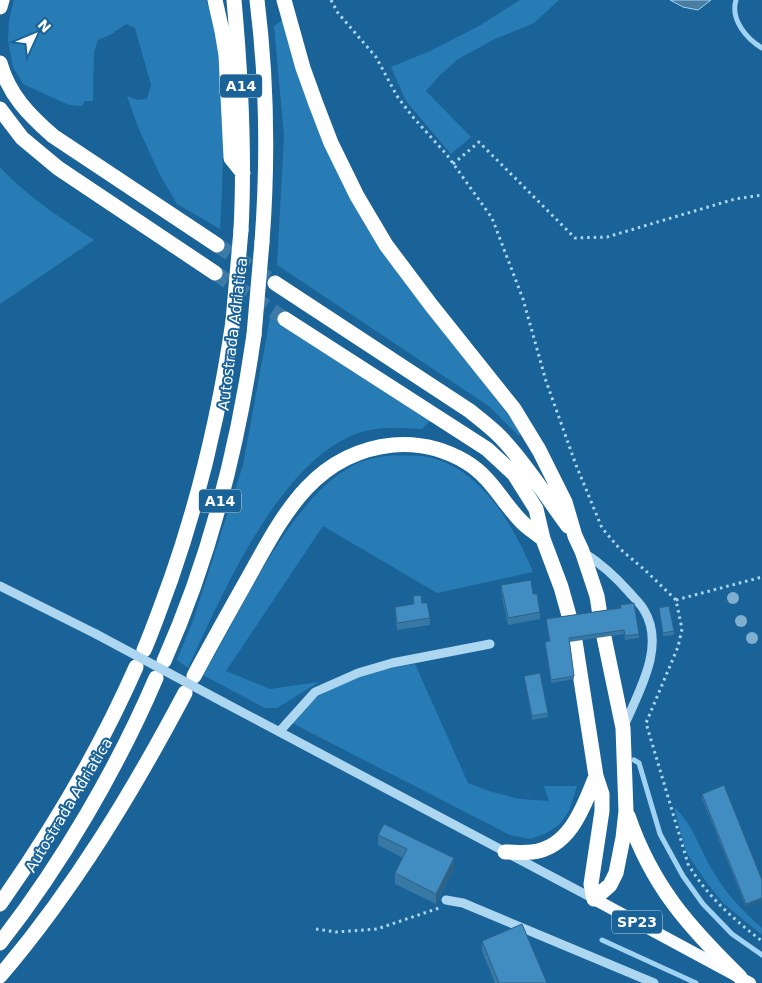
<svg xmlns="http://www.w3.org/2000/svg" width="762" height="983" viewBox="0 0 762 983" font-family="'DejaVu Sans',sans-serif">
<rect width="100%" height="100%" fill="#196399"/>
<path fill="#287cb5" d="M14,0H206C218,27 220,58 221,86C224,134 223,181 220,229L177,204L159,173L138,127L127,96L137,100L147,99L151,85L135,28L126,24L110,35L98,40L94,52L93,101H85L82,106L69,105L23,84L13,67L8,41L9,21Z
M520,0H559L534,23L495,39L458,59L440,75L426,91L471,137L451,154L406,101L391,67L430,51L479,26Z
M284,19L353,202L478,375L521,432L519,436L490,407L277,265L284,136L274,26Z
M0,167C26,196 61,218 94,240L0,304Z
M270,318L430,421L422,429C402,428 384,426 365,431C282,453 222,595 188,668L177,660L194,618L243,465Z
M395,455C403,456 413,455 422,456C479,464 513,524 533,572L437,593L323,526L226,671L270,689L319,682L277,708H265L203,675C241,613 287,503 350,467C364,459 379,457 395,455Z
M415,664L468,783L489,791L519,799L549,801L544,786H577L569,811L559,825L545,834L530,839L510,835L292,723C299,714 307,705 316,698C345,677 381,670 415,664Z
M674,807C695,826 701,854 716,876C728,896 745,913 762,928V935L723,903L707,883L686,852Z"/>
<path fill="#4a7da2" stroke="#a0d3f3" d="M670,0H711L698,10L683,7Z"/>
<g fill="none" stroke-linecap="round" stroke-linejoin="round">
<path stroke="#a0d3f3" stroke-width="5" d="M736,0C730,20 747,39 762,48
M634,760L639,763L660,834L683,876L703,904L732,934L762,955
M602,940L696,983"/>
<path stroke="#3c7aa8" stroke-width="15" stroke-dasharray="15 8" stroke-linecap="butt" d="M217,245L275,283
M215,273L285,319"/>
<path stroke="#add6f1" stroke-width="3" stroke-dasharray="2.5 4" stroke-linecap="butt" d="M331,0L338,13L376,57L397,96L412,116L447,155L492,218L523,299L546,381L576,465L602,528L619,548L646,571L676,600L682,629L678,647L646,723L688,864C707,896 733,919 762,941
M453,164L479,142L575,238L607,237L735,199L762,195
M676,600L762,577
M316,929L336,932L377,929L439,908"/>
<path stroke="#add6f1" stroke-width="9" d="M583,552C600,563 615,576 629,592C634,598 640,603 644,610C666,646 639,691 624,726
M0,586L96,634
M223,702L594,899
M279,732L315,692L358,673L392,663L490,644
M446,900L463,903L654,983"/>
<path stroke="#f8fbff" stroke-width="12" d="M594,899L750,983"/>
<path stroke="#fff" stroke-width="15" d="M215,0L222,31L226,55L231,158L243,173
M234,0C241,77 245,153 241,230
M257,0C267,80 268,162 262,242
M284,0L303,68L316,104L331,143L357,196L386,245L431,305L514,409L539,450L565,502L575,536L582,551L597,596L600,615
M0,7L2,0
M0,63C9,95 29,115 53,136L217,245
M0,109L22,138L58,168L215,273
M275,283L470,411C482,421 495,430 505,442C529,468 547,498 568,526
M285,319L487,449L514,474L536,509L543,539L561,587L570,619
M575,641L596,776L602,794V811L591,884L594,899
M144,650C154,627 162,603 171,579C200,496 220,410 233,321
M164,661C210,558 238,446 254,335
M194,676C211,644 229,612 247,580C282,517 313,453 393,445C418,443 444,449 466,462C491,477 501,500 520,520C526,527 536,533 543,539
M628,816C652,886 688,926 740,977
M505,852C514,852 523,853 532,852C570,848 584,806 596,776
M594,899L610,885L616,873L623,838L626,811L623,728L604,637
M0,904C53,829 99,751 136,667
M0,943C61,865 117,769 156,678
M0,976C74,889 132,793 185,693"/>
<path stroke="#add6f1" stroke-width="9" d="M96,634L223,702"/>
<path stroke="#fff" stroke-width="15" d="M233,321L241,230
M254,335L262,242"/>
</g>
<g fill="#80aecf">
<circle cx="733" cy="598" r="6"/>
<circle cx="741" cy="621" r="6"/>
<circle cx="752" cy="638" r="6"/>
</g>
<path fill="#3878a5" d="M501,585L533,594L540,612V619L508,625L501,592Z
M413,596L422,603L430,618V625L397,630L395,614V607L413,604Z
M621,608L639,634V638L625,640L624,634L569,642L574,679L551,683L545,645V642L549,641L546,619Z
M659,608L674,631V635L663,636Z
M524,676L548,713V717L532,720Z
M702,794L762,880L746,907L702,798Z
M378,835L454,868L436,904L395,884V873L403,858L378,845Z
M482,941L547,983H495L482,951Z"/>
<path fill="#2e6286" d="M454,858V868L436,904V894Z
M762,898V901L746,907V904Z"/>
<path fill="#418cc0" stroke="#2e6286" d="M531,580L533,594H537L540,612L508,618L501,585Z
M421,595L422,603H427L430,618L397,623L395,607L414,604L413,596Z
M634,603L639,634L625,636L624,630L569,638L574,676L551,680L545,642L550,641L546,619L621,608L620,605Z
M669,606L674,631L663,633L659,608Z
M540,673L548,713L532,716L524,676Z
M724,785L762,880V898L746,904L702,794Z
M384,824L454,858L436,894L395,873L407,849L378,835Z
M522,924L547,983H499L482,941Z"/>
<g text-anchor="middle" stroke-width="4" stroke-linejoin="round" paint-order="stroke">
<g fill="#196399" stroke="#bad0e0" stroke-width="1">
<rect x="220" y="74.5" width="42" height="23" rx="4"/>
<rect x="199" y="489.5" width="42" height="23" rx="4"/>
<rect x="612" y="910.5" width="50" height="23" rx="4"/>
</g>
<g font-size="14" font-weight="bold" fill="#fff">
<text x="241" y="91">A14</text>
<text x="220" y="506">A14</text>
<text x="637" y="927">SP23</text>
</g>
<g font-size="15" fill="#fff" stroke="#196399">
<text transform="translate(233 334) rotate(-83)" y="5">Autostrada Adriatica</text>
<text transform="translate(69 805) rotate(-59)" y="5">Autostrada Adriatica</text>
</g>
</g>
<g transform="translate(35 35) rotate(46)" stroke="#196399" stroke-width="4" paint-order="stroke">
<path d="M0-4L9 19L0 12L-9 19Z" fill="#ffffff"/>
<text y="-8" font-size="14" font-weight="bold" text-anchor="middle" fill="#ffffff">N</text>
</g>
</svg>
